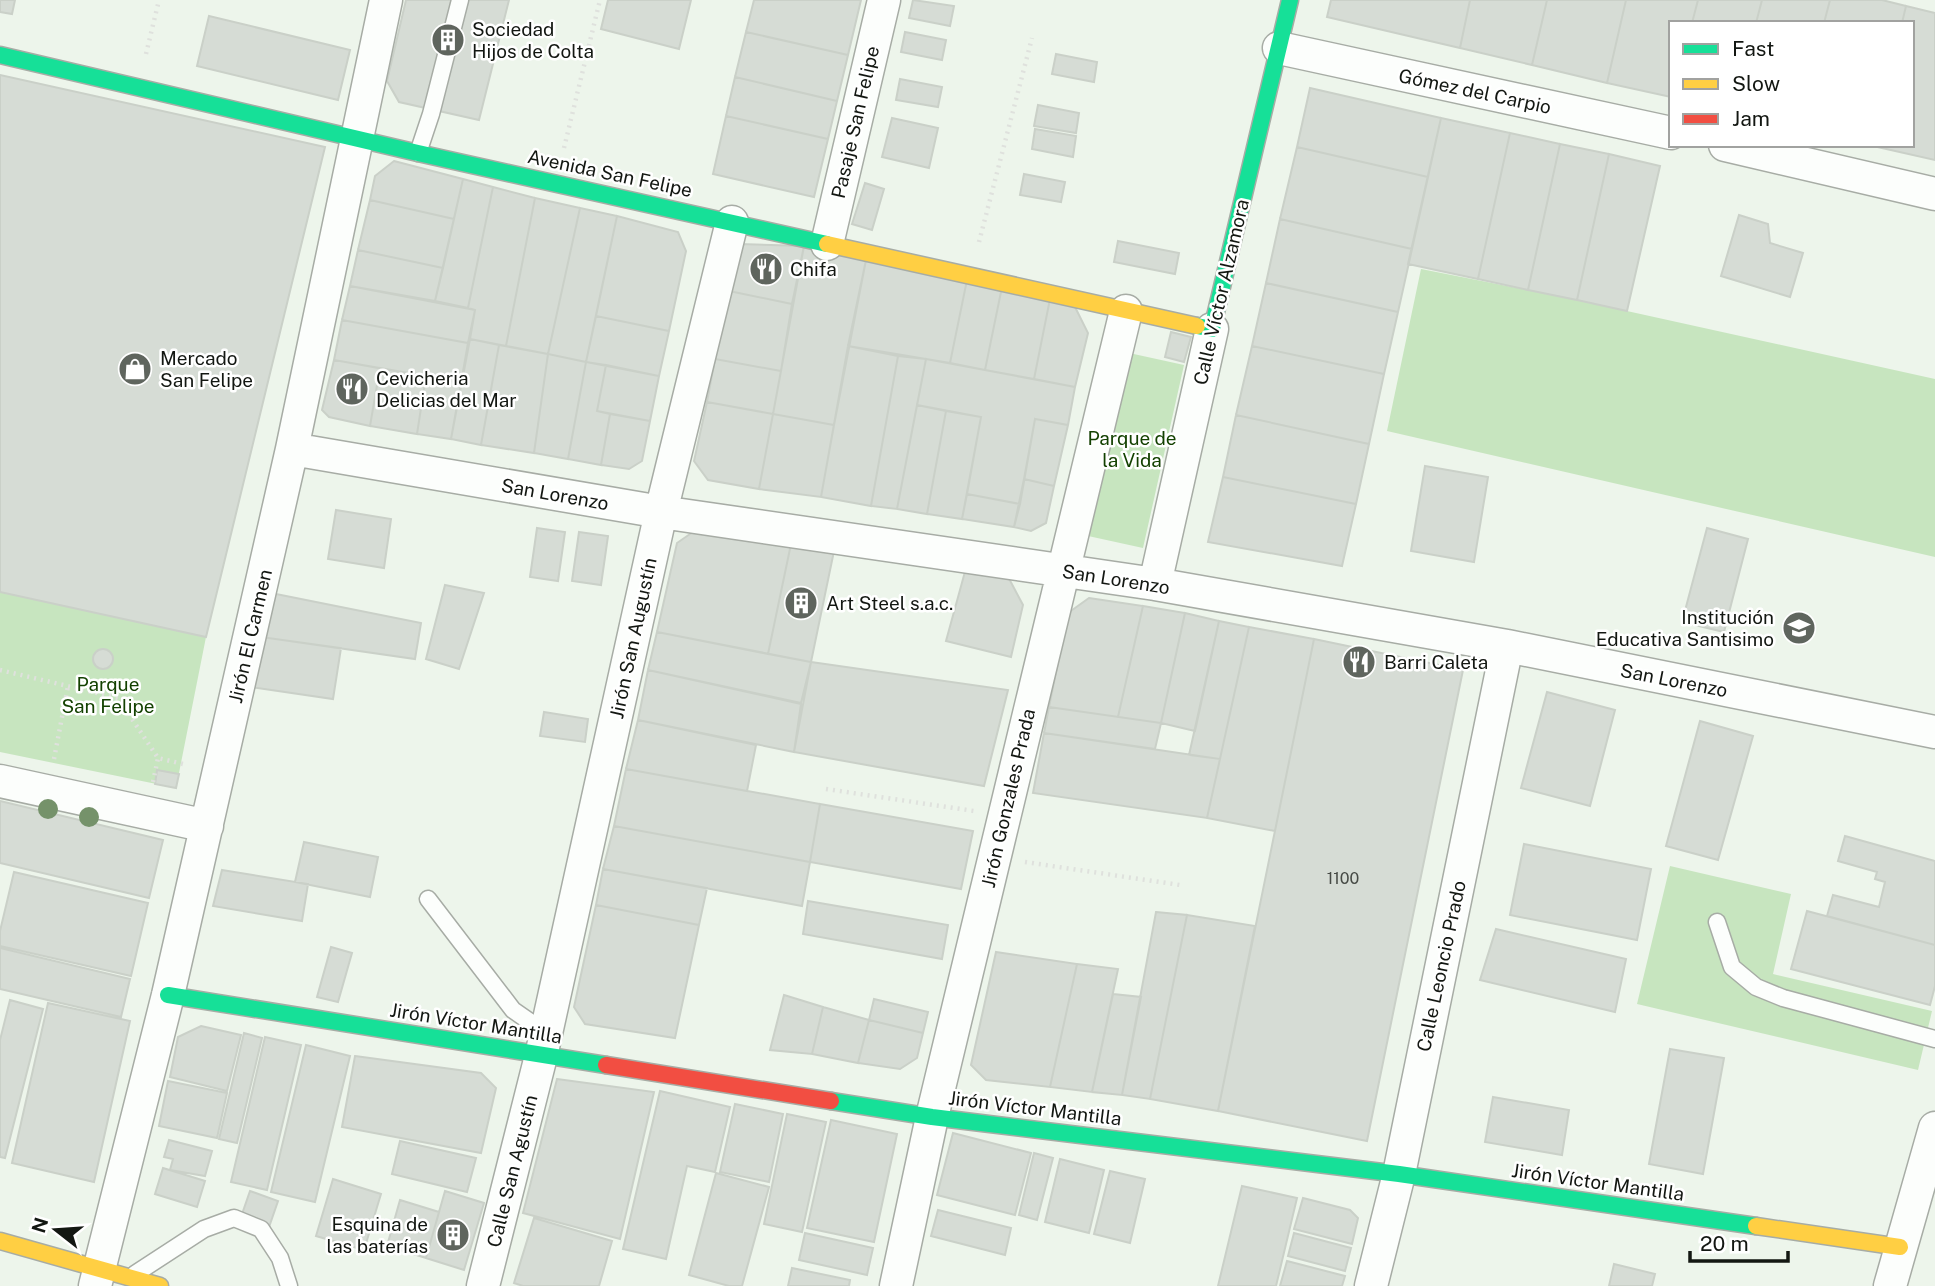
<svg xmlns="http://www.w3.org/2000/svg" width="1935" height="1286" viewBox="0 0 1935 1286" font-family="'Public Sans',sans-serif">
<rect width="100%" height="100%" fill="#edf5eb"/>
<path fill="#c7e5bf" d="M1421,269L1577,300L1935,379V557L1387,431Z
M1120,351L1184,365L1143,548L1079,534Z
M0,592L206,637L176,788L0,752Z
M1670,866L1791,894L1773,974L1932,1011L1918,1070L1637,1004Z"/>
<path fill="#d6dcd5" stroke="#cad0c8" stroke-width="2" d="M0,0H15L12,14L0,12Z
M406,0H509L479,120L399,102L387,81Z
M608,0H691L679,49L601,29Z
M754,0H861L848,55L746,32Z
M913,0L954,6L950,26L909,18Z
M1331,0H1470L1460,48L1327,17Z
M1470,0H1547L1532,65L1460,48Z
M1547,0H1626L1607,83L1532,65Z
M1626,0H1698L1692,23H1671V97L1607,83Z
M1698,0H1762L1756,23H1692Z
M1762,0H1830L1824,23H1756Z
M1830,0H1882L1906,6L1902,23H1824Z
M1906,6L1935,13V160L1873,146L1912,145V23H1902Z
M209,16L350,50L338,100L197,66Z
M746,32L848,55L837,101L735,77Z
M905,32L946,40L942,60L901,52Z
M1056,54L1097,62L1094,82L1052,74Z
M0,75L325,147L206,637L0,592Z
M735,77L837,101L828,139L726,116Z
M900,79L942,87L938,107L896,100Z
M1310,88L1441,118L1428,177L1297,147Z
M1038,105L1079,113L1076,133L1034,126Z
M726,116L828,139L814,197L713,174Z
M892,118L938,128L929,168L882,157Z
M1441,118L1510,133L1478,279L1408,264Z
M1035,129L1076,136L1073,157L1032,149Z
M1510,133L1560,144L1528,290L1478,279Z
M1560,144L1609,154L1577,300L1528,290Z
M1297,147L1428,177L1412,249L1280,219Z
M1609,154L1660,166L1627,311L1577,300Z
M394,161L463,179L454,219L370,200L375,176Z
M1024,174L1065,182L1061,202L1020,195Z
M463,179L493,187L468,308L435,301Z
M865,183L884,189L872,230L852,224Z
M493,187L535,198L506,346L470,339L475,310L468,308Z
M535,198L580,208L548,354L506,346Z
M370,200L454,219L443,268L358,250Z
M580,208L617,216L586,362L548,354Z
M1739,215L1768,224L1770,243L1803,253L1790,297L1721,276Z
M617,216L678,232L686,251L669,331L596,316Z
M1280,219L1412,249L1398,312L1266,283Z
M1118,241L1179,253L1175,274L1114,262Z
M739,244L804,246L792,304L729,291Z
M804,246L866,260L834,425L773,414Z
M358,250L443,268L435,301L350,286Z
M866,260L967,280L950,363L848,346Z
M967,280L1002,287L985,370L950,363Z
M1266,283L1398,312L1384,374L1252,346Z
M350,286L475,310L468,343L342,320Z
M1002,287L1050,299L1034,379L985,370Z
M729,291L792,304L781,371L715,359Z
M1050,299L1073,303L1088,333L1075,387L1034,379Z
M596,316L669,331L659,376L586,362Z
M342,320L468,343L461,383L334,360Z
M1171,332L1191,337L1184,362L1165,357Z
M470,339L499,345L481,445L451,439Z
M499,345L548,354L534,453L481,445Z
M848,346L898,356L871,506L821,497Z
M1252,346L1384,374L1369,444L1236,415Z
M548,354L586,362L568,459L534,453Z
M898,356L926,359L897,509L871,506Z
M715,359L781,371L773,414L707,402Z
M926,359L1075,387L1068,425L1035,419L1020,504L967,494L981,417L917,405Z
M334,360L380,368L370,426L329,417L322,410Z
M586,362L606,365L597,411L610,414L601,465L568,459Z
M606,365L659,376L650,421L597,411Z
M380,368L426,376L417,434L370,426Z
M426,376L461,383L451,439L417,434Z
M707,402L773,414L759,489L708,480L694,461Z
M917,405L946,411L927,514L897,509Z
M946,411L981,417L962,519L927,514Z
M610,414L650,421L642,461L629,469L601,465Z
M773,414L834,425L821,497L759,489Z
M1236,415L1369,444L1356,504L1223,477Z
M1035,419L1068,425L1054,486L1024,479Z
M1425,466L1488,477L1474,562L1411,551Z
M1223,477L1356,504L1342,566L1208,542Z
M1024,479L1054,486L1046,523L1031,531L1014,527Z
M967,494L1020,504L1014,527L962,519Z
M336,510L391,519L384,568L328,559Z
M703,525L791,544L768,654L657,632L677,543Z
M537,528L565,532L558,581L530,577Z
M1707,528L1748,539L1724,632L1682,622Z
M579,532L608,536L601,585L572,581Z
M791,544L834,551L811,662L768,654Z
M966,568L1005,571L1023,605L1011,657L946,641Z
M445,585L484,593L459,669L426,659Z
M271,593L421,623L415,659L261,637Z
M1089,598L1143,606L1118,717L1049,707L1068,613Z
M1143,606L1185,613L1161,723L1118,717Z
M1185,613L1219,621L1195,731L1161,723Z
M1219,621L1249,627L1220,759L1189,755Z
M1249,627L1314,639L1275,831L1207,818Z
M657,632L811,662L801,703L648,670Z
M261,637L341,648L333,699L250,687Z
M1314,639L1463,670L1367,1141L1218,1111Z
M93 659a10 10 0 1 1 20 0a10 10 0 1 1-20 0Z
M811,662L1008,690L984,786L794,752Z
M648,670L801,704L794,752L638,720Z
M1547,692L1615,710L1590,806L1521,788Z
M1049,707L1161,723L1155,749L1044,733Z
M544,712L588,719L585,742L540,736Z
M638,720L756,745L747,791L626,769Z
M1700,721L1753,736L1718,860L1666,846Z
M1044,733L1220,759L1207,818L1033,793Z
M626,769L820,804L810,862L614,826Z
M157,770L179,774L176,788L155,784Z
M0,801L163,840L149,898L0,863Z
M820,804L973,831L961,889L810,862Z
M614,826L810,862L802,906L603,869Z
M1845,836L1935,861V945L1827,916L1833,895L1879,907L1885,882L1875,879L1877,872L1838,861Z
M304,842L378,857L370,897L295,882Z
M1524,844L1651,869L1637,940L1510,915Z
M603,869L707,888L699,925L596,905Z
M222,870L308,884L302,921L213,906Z
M14,872L148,903L131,976L0,946V931Z
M808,901L948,925L942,959L803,934Z
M596,905L699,925L675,1038L585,1024L574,1007Z
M1807,911L1935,945V986L1930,1005L1791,969Z
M1156,912L1187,915L1150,1099L1122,1095Z
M1187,915L1255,926L1218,1111L1150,1099Z
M1496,929L1626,959L1615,1012L1480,980Z
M331,947L352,953L338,1002L317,997Z
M0,948L130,979L121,1017L0,989Z
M996,952L1077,964L1050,1087L986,1080L971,1065Z
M1077,964L1118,969L1092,1092L1050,1087Z
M1113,994L1141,997L1122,1095L1092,1092Z
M784,995L823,1007L812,1054L770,1050Z
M874,999L928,1012L923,1033L869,1020Z
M10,1000L43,1009L5,1158L0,1157V1040Z
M48,1003L130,1021L94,1182L12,1163Z
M823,1007L869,1020L858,1063L812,1054Z
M869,1020L923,1033L917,1058L900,1069L858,1063Z
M201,1026L241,1035L227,1091L170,1077L178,1037Z
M244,1033L262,1038L237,1143L219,1139Z
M265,1037L301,1045L267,1190L231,1182Z
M306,1045L350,1056L315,1202L271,1192Z
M1670,1049L1724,1058L1703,1174L1649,1164Z
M355,1056L481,1073L496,1088L481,1153L342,1127Z
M557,1079L654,1092L620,1239L523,1213Z
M168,1081L227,1093L217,1138L159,1126Z
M660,1091L730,1107L715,1172L687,1166L666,1259L623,1249Z
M1493,1097L1569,1110L1562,1155L1485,1142Z
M735,1104L783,1114L769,1182L720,1172Z
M787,1114L826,1122L802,1232L764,1224Z
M831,1120L897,1134L874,1242L807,1228Z
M953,1133L1031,1153L1015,1215L937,1195Z
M169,1140L212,1151L205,1176L170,1170L173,1159L164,1157Z
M400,1141L476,1158L467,1192L392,1174Z
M1034,1153L1053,1158L1037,1220L1019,1215Z
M1060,1159L1104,1170L1089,1233L1045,1222Z
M163,1168L205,1181L197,1207L155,1194Z
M1110,1171L1145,1179L1130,1243L1094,1234Z
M716,1173L769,1187L742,1286H729L689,1275Z
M333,1179L381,1194L364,1250L316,1236Z
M1242,1186L1297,1198L1276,1286H1218Z
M250,1191L278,1201L268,1230L240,1220Z
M445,1191L484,1203L464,1270L426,1258Z
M1303,1198L1350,1210L1358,1218L1352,1244L1294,1229Z
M400,1200L439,1212L426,1258L387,1246Z
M938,1210L1011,1228L1005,1255L931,1236Z
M534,1218L612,1241L599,1286H523L514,1283Z
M805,1233L873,1248L867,1275L799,1260Z
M1294,1233L1351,1248L1345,1271L1288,1256Z
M1287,1261L1345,1276L1342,1286H1280Z
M1614,1264L1655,1274L1652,1286H1609Z
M792,1268L850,1280L849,1286H788Z"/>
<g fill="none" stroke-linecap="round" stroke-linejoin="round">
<defs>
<path id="lane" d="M418,153L431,114L460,0
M428,899L513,1010L546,1033
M1717,922L1732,967L1756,987L1783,998L1935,1039
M135,1274L204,1229L234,1218L261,1229L280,1258L289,1286"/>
<path id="street" d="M1279,48L1671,133
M1725,145L1935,194
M827,244L884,0
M292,449L661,512L1155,584L1507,646L1935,732
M1155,584L1212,329
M0,781L207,826
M95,1286L168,995L292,449L386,0
M483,1286L541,1056L661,512L732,222
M896,1286L932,1117L1126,311
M1371,1286L1399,1174L1507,646
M1890,1286L1935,1128"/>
<path id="fast" d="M0,55L418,153L827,244
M1197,326L1212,329L1290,0
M168,995L606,1065
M831,1101L932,1117L1399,1174L1756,1226"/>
<path id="slow" d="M827,244L1197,326
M1756,1226L1900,1247
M0,1241L160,1286"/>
<path id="jam" d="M606,1065L831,1101"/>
</defs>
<use href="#lane" stroke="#a7aca5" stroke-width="19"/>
<use href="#street" stroke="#a7aca5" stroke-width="35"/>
<use href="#fast" stroke="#a7aca5" stroke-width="19"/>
<use href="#slow" stroke="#a7aca5" stroke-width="19"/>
<use href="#jam" stroke="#a7aca5" stroke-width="19"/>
<path stroke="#dfe1dd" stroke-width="4.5" stroke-dasharray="2 5" stroke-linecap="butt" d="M146,54L159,0
M564,148L600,0
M979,242L1032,38
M0,670L118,698L158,758L187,765
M54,759L68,686
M153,782L158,758
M826,789L974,811
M1025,862L1180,885"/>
<use href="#lane" stroke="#fcfefc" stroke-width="16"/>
<use href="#street" stroke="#fcfefc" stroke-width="32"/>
<use href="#fast" stroke="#16e098" stroke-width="16"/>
<use href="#slow" stroke="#ffcf43" stroke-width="16"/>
<use href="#jam" stroke="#f24e42" stroke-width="16"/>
</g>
<g fill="#75926a">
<circle cx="48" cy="809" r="10"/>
<circle cx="89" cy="817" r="10"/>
</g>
<defs>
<symbol id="building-disc" viewBox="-11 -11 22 22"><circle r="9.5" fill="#5f655e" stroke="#fff"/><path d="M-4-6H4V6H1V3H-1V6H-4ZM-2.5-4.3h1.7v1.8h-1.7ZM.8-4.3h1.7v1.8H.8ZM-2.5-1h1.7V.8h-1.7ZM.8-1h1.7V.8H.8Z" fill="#fff"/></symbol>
<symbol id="restaurant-disc" viewBox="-11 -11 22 22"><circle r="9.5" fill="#5f655e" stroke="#fff"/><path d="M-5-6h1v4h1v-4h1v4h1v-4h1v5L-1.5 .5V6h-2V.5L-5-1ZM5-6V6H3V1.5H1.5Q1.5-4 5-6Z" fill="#fff"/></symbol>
<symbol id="shop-disc" viewBox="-11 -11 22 22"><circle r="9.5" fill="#5f655e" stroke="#fff"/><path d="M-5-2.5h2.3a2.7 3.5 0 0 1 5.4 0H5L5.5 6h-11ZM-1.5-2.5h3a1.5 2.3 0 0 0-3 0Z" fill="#fff"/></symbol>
<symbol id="school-disc" viewBox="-11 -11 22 22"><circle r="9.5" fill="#5f655e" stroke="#fff"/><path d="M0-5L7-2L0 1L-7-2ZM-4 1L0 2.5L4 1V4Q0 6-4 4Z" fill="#fff"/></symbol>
</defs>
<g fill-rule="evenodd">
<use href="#building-disc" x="429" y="21" width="38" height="38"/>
<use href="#restaurant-disc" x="747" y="250" width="38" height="38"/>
<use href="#shop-disc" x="116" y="350" width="38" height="38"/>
<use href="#restaurant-disc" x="333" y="370" width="38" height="38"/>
<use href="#building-disc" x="782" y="584" width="38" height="38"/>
<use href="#school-disc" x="1780" y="609" width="38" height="38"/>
<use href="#restaurant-disc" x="1340" y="643" width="38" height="38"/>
<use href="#building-disc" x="434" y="1216" width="38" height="38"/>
</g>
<g text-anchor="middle" stroke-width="5" stroke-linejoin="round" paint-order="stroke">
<g font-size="16" fill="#464a45">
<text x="1343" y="884">1100</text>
</g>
<g font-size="19" fill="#131712" stroke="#fff" text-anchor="start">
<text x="472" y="36">Sociedad<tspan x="472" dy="22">Hijos de Colta</tspan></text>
<text x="790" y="276">Chifa</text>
<text x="160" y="365">Mercado<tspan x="160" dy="22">San Felipe</tspan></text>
<text x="376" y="385">Cevicheria<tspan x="376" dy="22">Delicias del Mar</tspan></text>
<text x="826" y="610">Art Steel s.a.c.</text>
<text x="1774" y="624" text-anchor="end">Institución<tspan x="1774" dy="22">Educativa Santisimo</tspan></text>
<text x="1384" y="669">Barri Caleta</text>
<text x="428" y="1231" text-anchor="end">Esquina de<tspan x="428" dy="22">las baterías</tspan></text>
</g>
<g font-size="19" fill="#131712" stroke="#fff">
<text transform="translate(1475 91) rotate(12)" y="7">Gómez del Carpio</text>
<text transform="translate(855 122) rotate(-77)" y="7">Pasaje San Felipe</text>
<text transform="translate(610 173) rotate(12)" y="7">Avenida San Felipe</text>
<text transform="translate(1221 292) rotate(-77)" y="7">Calle Víctor Alzamora</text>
<text transform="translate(555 494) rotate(10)" y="7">San Lorenzo</text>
<text transform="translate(1116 579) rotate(9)" y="7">San Lorenzo</text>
<text transform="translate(250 636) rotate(-77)" y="7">Jirón El Carmen</text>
<text transform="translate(633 638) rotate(-78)" y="7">Jirón San Augustín</text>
<text transform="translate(1674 680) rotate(11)" y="7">San Lorenzo</text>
<text transform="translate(1008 798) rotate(-77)" y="7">Jirón Gonzales Prada</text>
<text transform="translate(1441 966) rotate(-78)" y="7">Calle Leoncio Prado</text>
<text transform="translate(476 1023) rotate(9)" y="7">Jirón Víctor Mantilla</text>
<text transform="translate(1035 1108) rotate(7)" y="7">Jirón Víctor Mantilla</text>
<text transform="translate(512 1171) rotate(-76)" y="7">Calle San Agustín</text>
<text transform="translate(1598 1182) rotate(8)" y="7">Jirón Víctor Mantilla</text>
</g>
<g font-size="19" fill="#134101" stroke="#fff">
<text x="1132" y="445">Parque de<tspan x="1132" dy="22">la Vida</tspan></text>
<text x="108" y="691">Parque<tspan x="108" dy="22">San Felipe</tspan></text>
</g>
</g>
<rect x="1669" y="21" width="245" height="126" fill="#ffffff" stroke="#a1a2a0" stroke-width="2"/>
<rect x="1683" y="44" width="35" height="10" fill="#16e098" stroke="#a1a2a0" stroke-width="2"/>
<text x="1732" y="56" font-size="21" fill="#131712">Fast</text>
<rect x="1683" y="79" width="35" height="10" fill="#ffcf43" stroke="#a1a2a0" stroke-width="2"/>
<text x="1732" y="91" font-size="21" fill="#131712">Slow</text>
<rect x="1683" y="114" width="35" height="10" fill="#f24e42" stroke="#a1a2a0" stroke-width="2"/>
<text x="1732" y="126" font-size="21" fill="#131712">Jam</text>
<g transform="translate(56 1230) rotate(287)" stroke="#ffffff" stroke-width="5" paint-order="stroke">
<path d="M0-5L12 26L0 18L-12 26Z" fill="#131712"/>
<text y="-10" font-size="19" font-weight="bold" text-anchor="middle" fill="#131712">N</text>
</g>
<path d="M1690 1251v10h98v-10" fill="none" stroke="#131712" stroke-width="3.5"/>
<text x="1700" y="1251" font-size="21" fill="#131712" stroke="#ffffff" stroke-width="5" paint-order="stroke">20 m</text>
</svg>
